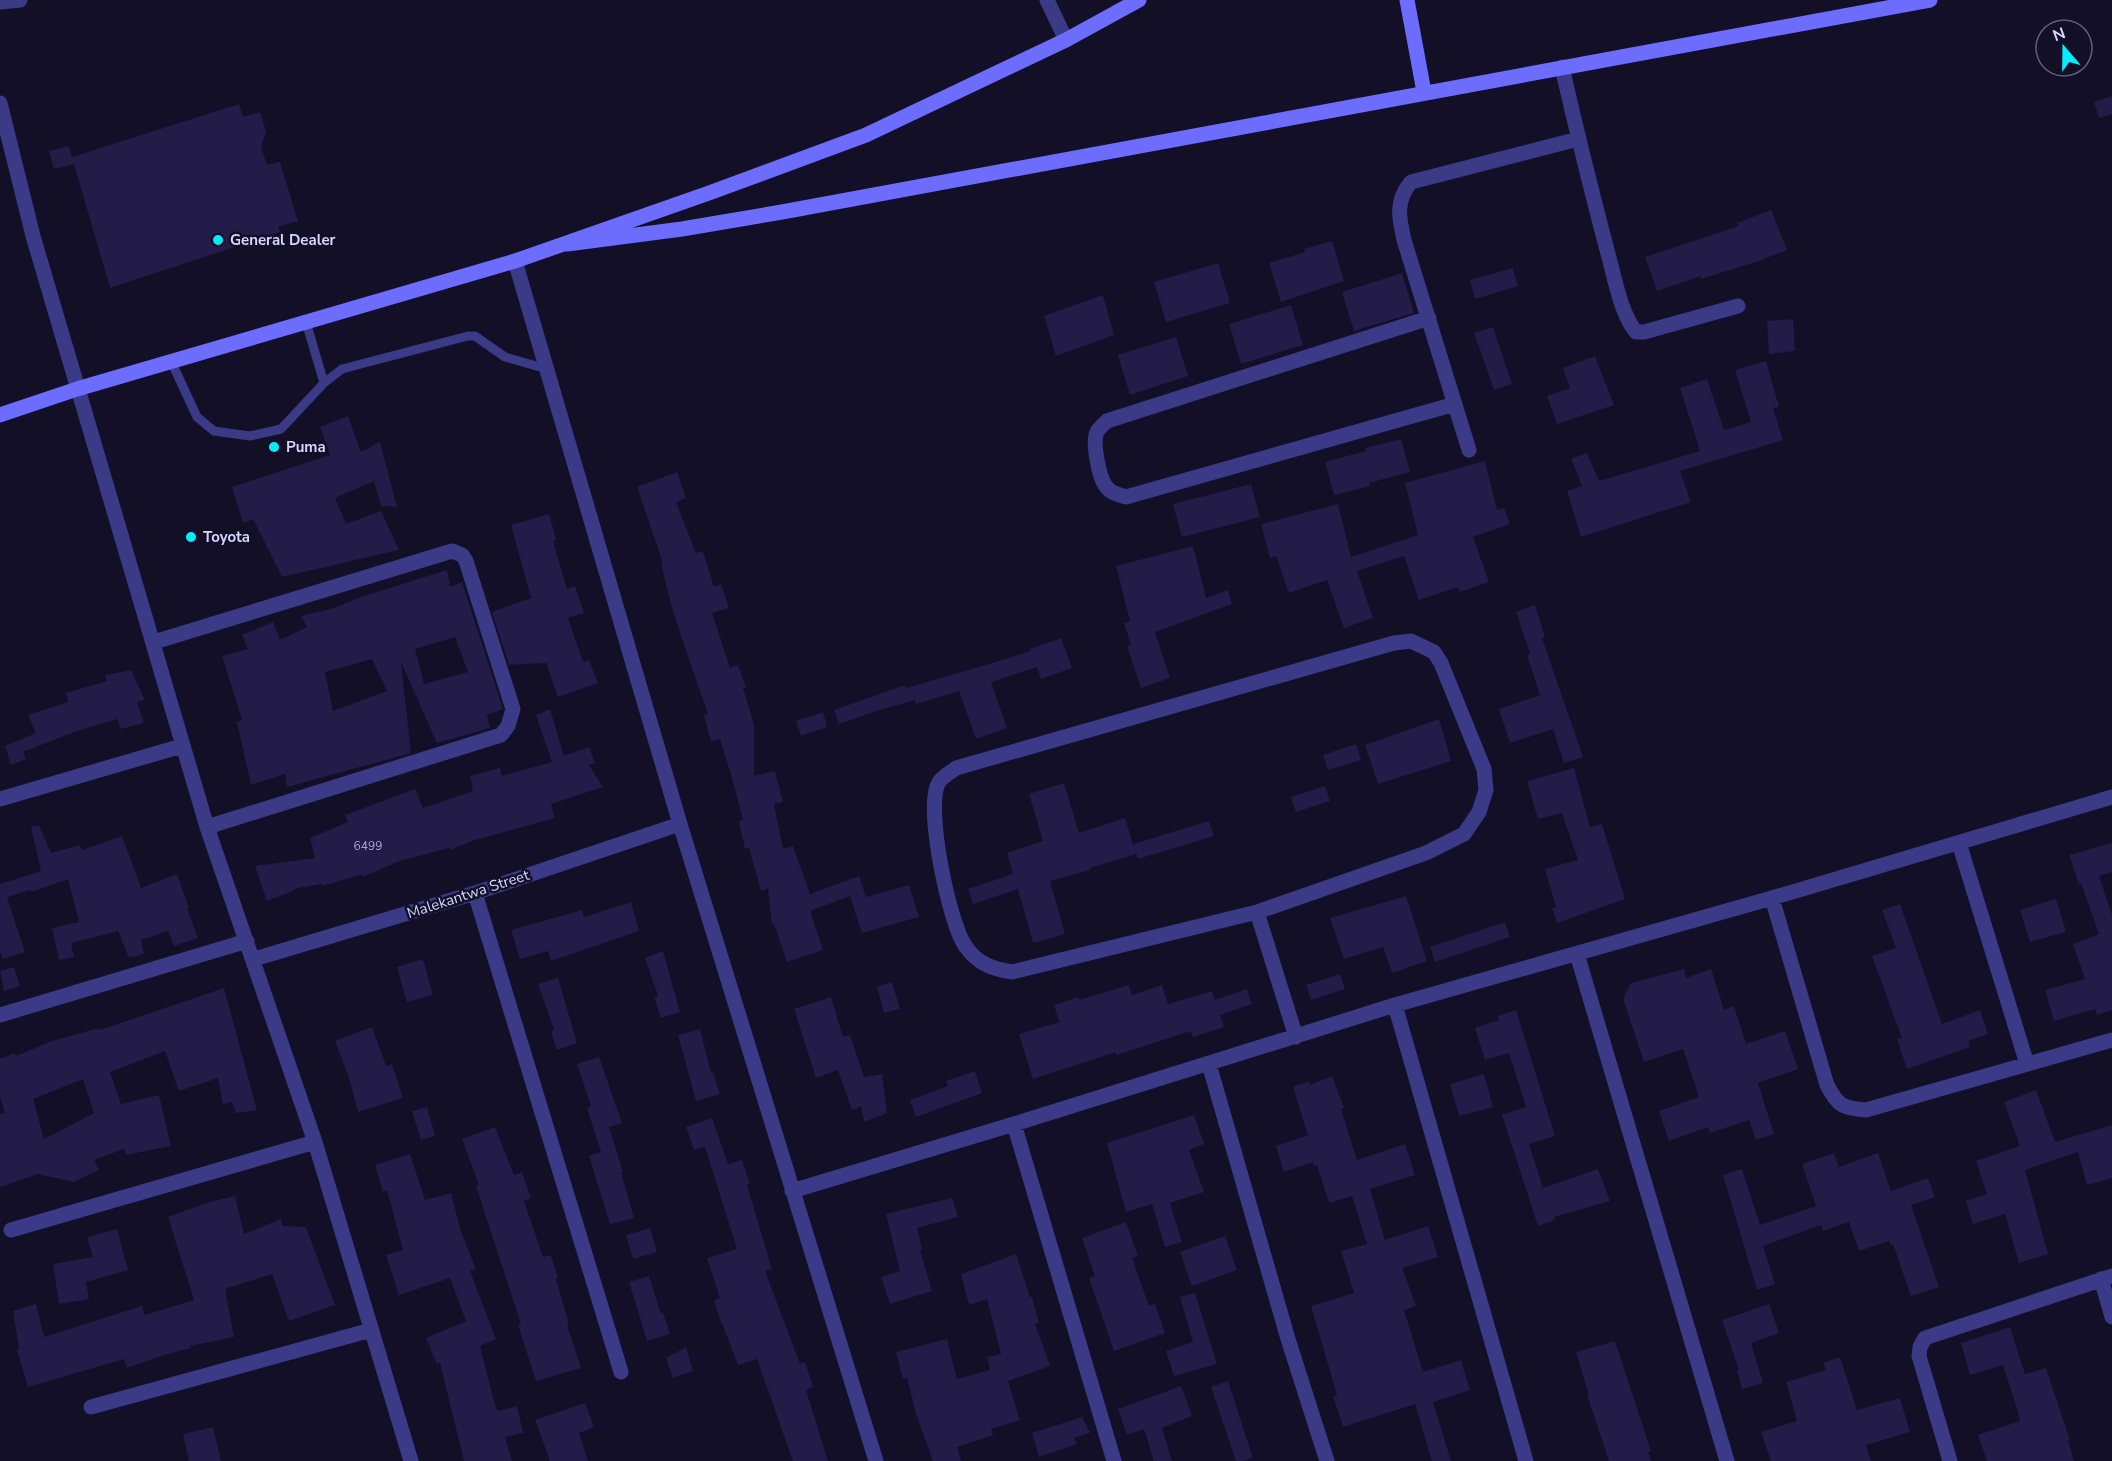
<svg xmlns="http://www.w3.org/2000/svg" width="2112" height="1461" viewBox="0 0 2112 1461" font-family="'Nunito Sans',sans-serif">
<rect width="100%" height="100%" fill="#120f27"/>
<path fill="#231b48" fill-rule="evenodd" d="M2112,96V114L2099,118L2094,102Z
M239,104L243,117L260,112L266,132L261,147L267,165L280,162L298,221L278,227L280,232L110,288L74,164L54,169L49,151L69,146L72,157Z
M1771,210L1787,250L1756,262L1701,279V276L1657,291L1645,257L1739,226L1737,223Z
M1332,241L1344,281L1281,302L1269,263L1305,252L1304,249Z
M1218,263L1230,303L1166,322L1154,282Z
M1513,268L1518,286L1475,299L1470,280Z
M1402,273L1414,313L1354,331L1342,292Z
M1103,295L1114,335L1056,356L1044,316Z
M1291,305L1303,345L1241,364L1229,324Z
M1793,319L1795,351L1769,354L1767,321Z
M1493,327L1512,384L1494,390L1474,333Z
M1176,337L1188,376L1130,395L1118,355Z
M1595,356L1614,405L1557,424L1547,396L1570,388L1563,368Z
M1766,361L1779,407L1773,408L1783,440L1680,471L1691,502L1581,537L1567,491L1582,486L1571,459L1587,453L1599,481L1700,451L1680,388L1707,379L1724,430L1751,422L1735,370Z
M348,416L361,452L380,442L397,507L381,506L374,481L335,498L346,524L381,511L399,550L282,577L253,519L243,523L232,487L330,455L320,427Z
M1401,439L1410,472L1369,483L1370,486L1334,495L1325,462L1366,451L1365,448Z
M1485,461L1497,510L1504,508L1510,524L1473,537L1489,582L1460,592L1458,587L1419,600L1404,556L1357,571L1373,618L1344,628L1327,580L1289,593L1276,556L1270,558L1261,524L1338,504L1351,557L1418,535L1405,483Z
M677,472L686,498L676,502L696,553L703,551L714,587L721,584L729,608L712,613L730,668L738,665L746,687L743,688L754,725V776L775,771L783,802L774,804L783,849L793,846L810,894L859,876L866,897L909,885L919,917L862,933L850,896L810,911L823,950L787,962L774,924L772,925L768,888L761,891L749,848L745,849L739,821L743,820L732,778L720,739L711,742L704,715L708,714L682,639L670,601L661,563H663L637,487Z
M1251,484L1260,517L1182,537L1173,504Z
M549,514L556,540L553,541L567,589L575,586L584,613L568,618L583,662L589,660L598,683L558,697L546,663L509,665L492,612L531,598L511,525Z
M1193,546L1206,598L1228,590L1232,604L1155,632L1170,678L1141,688L1127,646L1131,645L1124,623L1130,621L1116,566Z
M447,570L450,587L462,582L503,709L487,715L490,728L437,743L401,662L411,753L287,787L285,774L251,785L237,722L242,720L222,656L248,649L242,635L273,622L280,640L307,627L301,616L331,609L364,596ZM455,637L468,672L424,684L415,649ZM372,659L387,691L333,711L325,672Z
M1535,605L1545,637L1542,638L1583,757L1564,763L1553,729L1510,743L1499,709L1540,695L1527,655L1530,654L1516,612Z
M1061,638L1072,668L1041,679L1037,667L991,682L1007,728L976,739L959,691L916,704L915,700L876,711L839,724L834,710L905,685L906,688L986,665L1031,651L1030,649Z
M131,670L145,700L137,702L144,723L121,729L117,719L74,732L23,752L26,759L11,765L5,746L36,733L28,715L68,702L66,693L107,681L105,675Z
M550,709L564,756L589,747L595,763L589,765L603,787L551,804L555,818L475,840L450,850L449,848L399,861L363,877L362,874L323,886L322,884L293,889V891L267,901L255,866L315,858L310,838L348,822L345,815L415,789L423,808L473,791L470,776L500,768L502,776L552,762L536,715Z
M823,712L827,727L801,736L796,721Z
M1439,719L1451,761L1378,784L1365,745Z
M1356,744L1361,760L1328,770L1323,755Z
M1574,768L1590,827L1602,824L1625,899L1557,923L1552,908L1556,907L1545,869L1578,860L1562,813L1538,819L1527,781Z
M1064,783L1079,833L1125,818L1136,854L1090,868V870L1050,881L1065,934L1033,943L1018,889L973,904L968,889L1013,874L1007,853L1043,841L1029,794Z
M1325,786L1330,801L1296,812L1291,797Z
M1209,821L1214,836L1138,859L1133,844Z
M39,825L51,853L80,845L82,850L122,836L141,888L177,874L189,908H187L198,938L174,946L168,931L141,940L144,954L129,958L118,931L71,943L74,957L59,960L52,928L79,922L68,879L32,892L30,890L7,897L25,952L3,959L0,951V884L41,871L31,827Z
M2112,843V872L2099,876L2112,915V1010L2097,1015L2095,1009L2054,1021L2045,990L2085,979L2073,944L2099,934L2081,883L2079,884L2069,855Z
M1406,896L1427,961L1392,973L1383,947L1344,959L1330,918Z
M2056,899L2066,932L2030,942L2020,910Z
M631,902L639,931L551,961L548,951L520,959L511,930L582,910L584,917Z
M1900,904L1942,1024L1980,1010L1988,1034L1968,1041L1970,1047L1907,1069L1897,1039L1902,1038L1872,956L1896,948L1882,910Z
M1505,922L1510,937L1435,962L1430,947Z
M663,951L680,1012L661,1018L654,997L658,996L645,958Z
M423,959L433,995L407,1002L397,967Z
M14,967L20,986L4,991L0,971Z
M1684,969L1686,978L1711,969L1724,1010L1734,1006L1746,1044L1785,1031L1798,1069L1758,1083L1774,1134L1756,1140L1749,1120L1710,1133L1708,1127L1669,1141L1659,1111L1699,1097L1683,1049L1644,1062L1623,999L1631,983Z
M1340,974L1345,989L1311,1000L1306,985Z
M558,978L577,1043L557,1050L551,1031L554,1030L538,984Z
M892,982L900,1009L884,1013L877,987Z
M1129,985L1132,995L1162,985L1168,1004L1212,991L1215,1000L1247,989L1252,1004L1220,1015L1224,1027L1193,1037L1191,1031L1116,1055V1052L1033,1079L1019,1034L1059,1022L1054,1005L1079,997V1000Z
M224,988L257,1110L236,1113L232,1102L223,1104L218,1078L179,1091L165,1051L110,1072L121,1104L159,1095L171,1146L126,1155L124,1149L94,1160L99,1170L74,1182L38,1174L0,1187V1114L5,1113L0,1097V1059L15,1053L16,1056L52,1041L99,1028L100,1030ZM83,1079L94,1113L44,1139L33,1099Z
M831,997L843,1037L850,1035L864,1077L882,1074L887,1113L864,1122L861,1106L852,1110L838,1070L816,1078L794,1009Z
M1516,1010L1555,1136L1529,1144L1543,1188L1598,1169L1610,1201L1554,1217L1555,1220L1538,1226L1502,1115L1526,1107L1509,1053L1485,1060L1475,1028L1499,1020L1498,1016Z
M372,1027L386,1066L392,1064L403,1098L358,1112L349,1078L335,1041Z
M700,1029L711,1073H713L720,1094L696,1101L678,1035Z
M599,1057L622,1123L609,1127L623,1172H621L634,1218L610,1224L589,1156L601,1152L587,1108L591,1106L577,1064Z
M975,1071L982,1093L916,1117L910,1100L948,1086L946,1081Z
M1484,1074L1493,1107L1459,1116L1450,1084Z
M1332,1076L1344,1108L1341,1109L1357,1160L1405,1144L1415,1175L1370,1189L1385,1240L1428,1226L1438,1257L1402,1268L1416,1306L1404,1310L1423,1372L1461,1360L1470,1390L1433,1402L1451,1461H1432L1415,1404L1343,1427L1333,1396L1337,1395L1311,1306L1354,1293L1341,1251L1367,1244L1352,1196L1329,1203L1317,1165L1314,1166L1313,1162L1284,1172L1276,1146L1308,1135L1293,1087L1309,1081L1310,1085Z
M2036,1090L2055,1142L2112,1125V1178L2087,1185L2078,1152L2025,1170L2048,1254L2019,1263L2005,1214L1973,1224L1966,1201L1987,1194L1976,1161L2020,1146L2004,1102Z
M427,1107L435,1136L421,1140L412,1111Z
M1194,1115L1204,1144L1189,1150L1204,1192L1170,1203L1182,1242L1165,1247L1152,1204L1126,1212L1107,1143Z
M712,1118L728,1164L742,1160L750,1184L747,1185L772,1269L765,1271L800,1364L805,1362L813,1387L806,1390L828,1461H793L757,1359L738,1365L722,1323H721L714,1300L720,1298L707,1258L737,1249L705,1147L694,1150L686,1127Z
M495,1127L514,1175L522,1172L531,1198L524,1201L543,1257L551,1255L558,1278L556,1279L569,1324L567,1325L581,1368L536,1381L518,1325L521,1324L476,1186L479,1185L462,1139Z
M1834,1153L1839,1167L1878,1153L1891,1191L1928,1178L1935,1197L1911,1205L1939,1287L1911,1296L1893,1244L1891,1245L1889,1241L1859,1251L1849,1222L1823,1231L1821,1225L1763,1246L1775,1284L1757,1290L1723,1175L1742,1169L1760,1225L1816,1206L1802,1164Z
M410,1154L425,1200L451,1193L461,1232L476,1269L470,1271L496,1339L480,1346L495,1405L498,1411L517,1406L523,1433L505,1437L512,1461H464L440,1363L437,1364L426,1338L466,1321L450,1278L399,1295L386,1255L403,1250L387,1190L383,1192L375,1165Z
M235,1196L244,1234L281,1219L283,1226L306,1227L335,1305L289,1321L272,1274L225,1289L234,1337L190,1346L191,1348L164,1355L127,1368L124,1359L28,1387L17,1350L19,1349L13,1311L36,1304L44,1337L142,1306L145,1315L194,1300L168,1217L209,1202Z
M952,1198L958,1217L917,1228L922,1249L920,1250L932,1291L890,1304L881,1277L900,1271L886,1214Z
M1126,1222L1138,1256L1132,1258L1149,1306L1155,1304L1165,1333L1114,1351L1089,1278L1095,1276L1082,1238Z
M650,1228L657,1252L633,1259L626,1235Z
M117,1229L128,1270L86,1282L89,1299L59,1304L53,1264L93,1257L87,1237Z
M1225,1236L1237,1270L1192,1286L1180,1252Z
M1016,1254L1030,1297H1032L1039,1323L1035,1324L1050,1366L1008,1381L1020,1420L991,1429L993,1435L957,1447L961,1461H933L916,1414L907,1378L903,1379L896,1352L947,1339L957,1379L990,1370L987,1357L1001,1354L987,1299L969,1305L961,1274Z
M649,1276L661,1314L663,1313L670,1334L647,1341L629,1282Z
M1195,1293L1217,1364L1174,1376L1166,1351L1193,1342L1180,1297Z
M1769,1304L1779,1333L1751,1343L1763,1383L1742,1389L1737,1370H1739L1722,1320Z
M2010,1327L2025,1374L2046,1368L2070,1440L2068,1441L2074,1461H1987L1978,1435L2020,1421L2019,1416L2003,1365L1970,1375L1961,1343Z
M1615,1341L1651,1451L1648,1452L1651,1461H1609L1587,1395H1589L1576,1352Z
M686,1347L693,1371L673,1378L666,1358Z
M1840,1357L1857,1410L1900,1398L1910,1432L1866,1445L1871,1461H1771L1761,1432L1797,1421L1786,1382L1826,1370L1823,1363Z
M1228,1381L1253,1458L1242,1461H1236L1211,1387Z
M1181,1386L1192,1416L1162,1428L1172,1461H1154L1144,1429L1127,1435L1118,1409Z
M585,1403L594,1427L579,1433L588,1461H550L535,1420Z
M1082,1417L1090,1433L1074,1438L1077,1444L1039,1457L1032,1433Z
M213,1427L221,1461H189L183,1434Z"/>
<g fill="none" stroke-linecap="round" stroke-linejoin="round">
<path stroke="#3a3a86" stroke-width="9" d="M306,322L324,383
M171,361L197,417L214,431L250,436L281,429L324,383L342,369L468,336H475L505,357L547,369"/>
<path stroke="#3a3a86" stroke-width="15" d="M1047,0L1066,40
M0,2L20,0
M1562,67C1576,129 1591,189 1607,250C1614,274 1620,313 1636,332H1644L1738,306
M0,103L33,236L207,827L315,1142L411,1461
M515,261L680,824L876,1461
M1429,318L1107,421C1104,424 1098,429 1097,432C1092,442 1099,476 1105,485C1110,493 1117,494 1126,497L1455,404
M1469,450L1404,240C1399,218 1395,201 1411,182L1578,139
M1411,641L1434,652L1441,663L1484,769L1486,790L1479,812L1464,834L1426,853L1257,912L1012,972C993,969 978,964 966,947C950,927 924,805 939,782C942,777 951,772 956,768L1394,643Z
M154,642L452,551L462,555L466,561L513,709L508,726L501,735L207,827
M0,799L182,746
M1959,843L2027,1064
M475,893L621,1372
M1772,898L1827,1085C1838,1106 1842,1108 1866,1110L2112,1040
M1257,912L1296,1037
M1577,954L1727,1461
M254,959L475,893L680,824
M1395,1005L1526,1461
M0,1015L247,941
M1209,1064L1288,1339L1327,1461
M1014,1124L1114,1461
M792,1191L1014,1124L1395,1005L1772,898L2112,797
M11,1230L315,1142
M2101,1279L2112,1317
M91,1407L371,1330
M1950,1461L1919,1356L1920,1347L1925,1338L2112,1276"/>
<path stroke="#6c6dff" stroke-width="15" d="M1407,0L1424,92
M567,244L682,229L782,212L1930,0
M0,415L77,389L515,261L709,193L866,135L1066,40L1139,0"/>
</g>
<g fill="#01eeff" stroke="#120f27" stroke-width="2">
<circle cx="218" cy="240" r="6"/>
<circle cx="274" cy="447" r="6"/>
<circle cx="191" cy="537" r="6"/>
</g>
<g text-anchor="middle" stroke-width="5" stroke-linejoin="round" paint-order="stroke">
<g font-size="12" fill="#aba6d1">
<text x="368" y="850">6499</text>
</g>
<g font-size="15" font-weight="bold" fill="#d8d5ff" stroke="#120f27" text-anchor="start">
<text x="230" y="245">General Dealer</text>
<text x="286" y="452">Puma</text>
<text x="203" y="542">Toyota</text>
</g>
<g font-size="15" fill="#d8d5ff" stroke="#120f27">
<text transform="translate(468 894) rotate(-18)" y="5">Malekantwa Street</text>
</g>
</g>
<g transform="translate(2064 48) rotate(340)"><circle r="28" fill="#120f27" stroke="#615e7d" stroke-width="1.5"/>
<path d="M0-4.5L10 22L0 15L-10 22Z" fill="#01eeff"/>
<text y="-9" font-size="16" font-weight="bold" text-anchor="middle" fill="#d8d5ff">N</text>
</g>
</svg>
